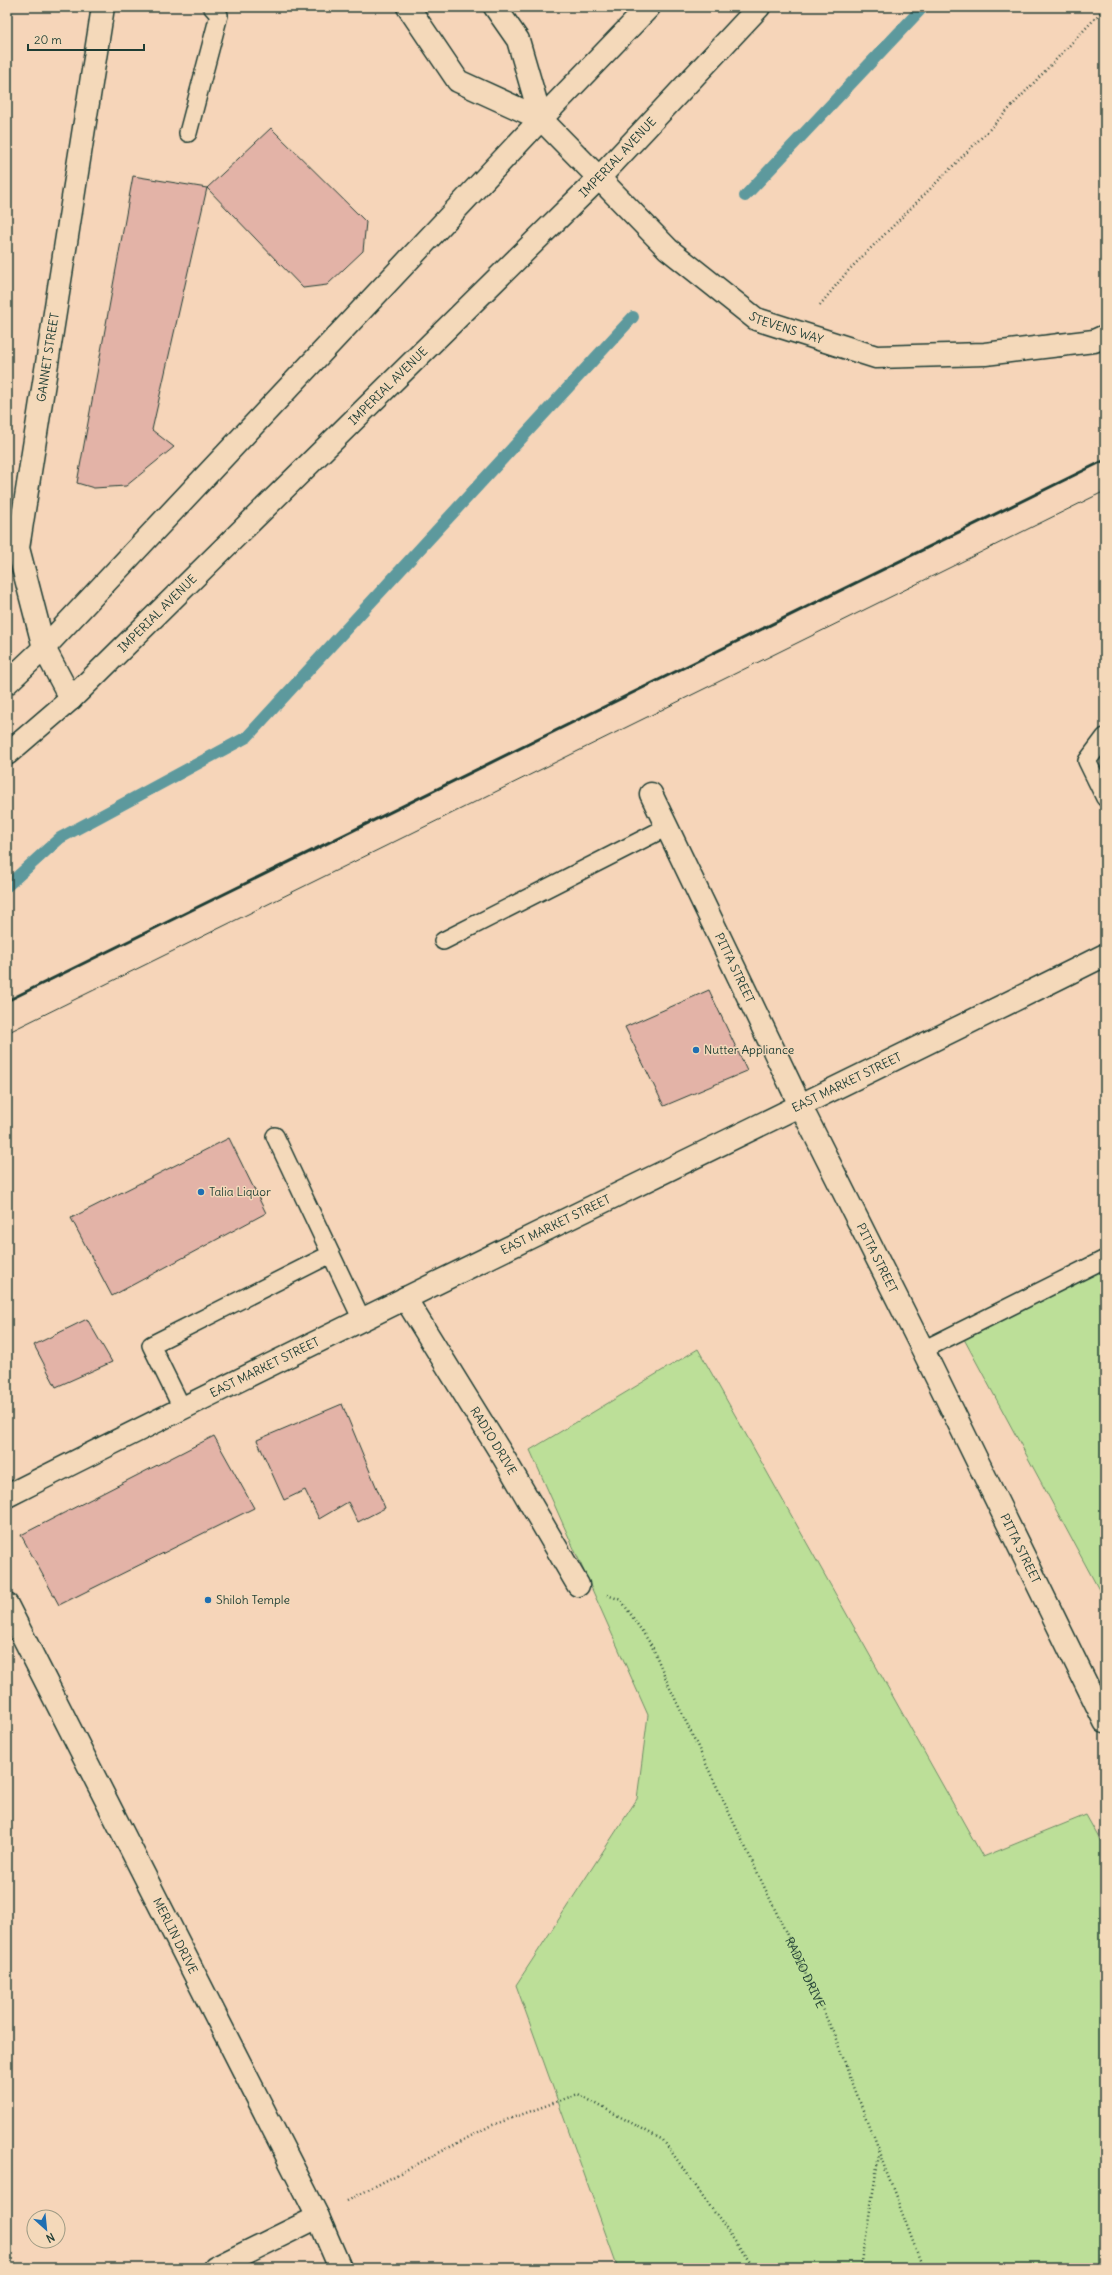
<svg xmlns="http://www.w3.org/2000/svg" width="1112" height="2275" viewBox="0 0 1112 2275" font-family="Delius,sans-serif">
<rect width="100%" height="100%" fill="#f6d5b9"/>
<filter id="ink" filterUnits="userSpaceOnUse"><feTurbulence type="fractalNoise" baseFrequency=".025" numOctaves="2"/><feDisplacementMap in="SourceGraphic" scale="8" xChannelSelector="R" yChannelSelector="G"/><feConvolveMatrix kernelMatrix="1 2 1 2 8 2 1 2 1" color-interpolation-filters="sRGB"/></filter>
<g filter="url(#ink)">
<path fill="#bcdf98" stroke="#6e8e66" d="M1105,1269V1601L964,1339Z
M698,1349L983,1857L1086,1815L1105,1849V2268H618L516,1985L637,1799L648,1715L530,1450Z"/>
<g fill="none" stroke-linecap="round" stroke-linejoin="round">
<path stroke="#5d999d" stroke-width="12" d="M745,196L923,7
M7,886L60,838L247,737L633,317"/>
</g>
<path fill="#e3b3a7" stroke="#1f3d34" d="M271,128L366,222L363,251L327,285L303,288L207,188Z
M133,176L207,188L152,430L174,447L126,486L94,488L77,483Z
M709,990L747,1071L664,1106L625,1027Z
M229,1138L266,1213L112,1296L71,1218Z
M87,1319L112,1362L56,1387L34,1345Z
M342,1404L385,1508L358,1522L348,1502L319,1519L305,1490L284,1500L257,1440Z
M214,1436L254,1508L59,1605L21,1535Z"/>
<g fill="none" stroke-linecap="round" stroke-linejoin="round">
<defs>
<path id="service" d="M188,133L219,15L212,7
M1105,737L1087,761L1105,798
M443,941L667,827
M275,1136L362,1320
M923,1350L1105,1259
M182,1408L151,1345L331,1254"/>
<g id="minor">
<path d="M1060,345L1094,341L1105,336"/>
<path id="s2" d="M71,699L44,648L18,548L103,7"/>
<path id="s3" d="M651,794L801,1107"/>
<path id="s4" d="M405,1298L504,1458L578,1585"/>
<path d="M215,2268L318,2217"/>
</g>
<g id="tertiary">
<path id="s5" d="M599,178L668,249L756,319L876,357L985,354L1060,345"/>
<path id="s6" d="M801,1107L923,1350L1105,1722"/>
<path id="s7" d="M7,1605L318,2217L340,2268"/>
</g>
<g id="secondary">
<path d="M408,7L458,81L541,119L599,178"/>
<path d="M495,7L518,40L541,119"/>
<path id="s8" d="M7,1496C371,1312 740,1137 1105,955"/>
</g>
<g id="primary">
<path d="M7,683L44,648L541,119L649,7"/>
<path id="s9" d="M7,754L71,699L599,178L759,7"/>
</g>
</defs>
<use href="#service" stroke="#1f3d34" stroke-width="20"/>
<use href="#minor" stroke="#1f3d34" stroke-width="25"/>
<use href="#tertiary" stroke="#1f3d34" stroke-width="25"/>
<use href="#secondary" stroke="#1f3d34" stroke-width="25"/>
<use href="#primary" stroke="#1f3d34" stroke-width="25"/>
<g stroke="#1f3d34" stroke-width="2.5" stroke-dasharray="1 3" stroke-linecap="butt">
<path d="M820,305L847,272L988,131L1105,8"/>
<path id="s1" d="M607,1595L621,1600L652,1646L669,1686L834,2034L923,2268"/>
<path d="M347,2201L490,2126L578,2094L663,2140L754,2268"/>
<path d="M861,2268L879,2154"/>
</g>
<use href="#service" stroke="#f4d9ba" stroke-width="17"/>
<use href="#minor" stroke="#f4d9ba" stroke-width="22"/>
<use href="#tertiary" stroke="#f4d9ba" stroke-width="22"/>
<use href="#secondary" stroke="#f4d9ba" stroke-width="22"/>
<use href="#primary" stroke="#f4d9ba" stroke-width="22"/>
<path stroke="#1f3d34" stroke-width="1" d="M7,1033L1105,491"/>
<path stroke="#1f3d34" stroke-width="3" d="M7,1001L1105,460"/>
</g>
</g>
<g fill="#1f6fb2" stroke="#f4d9ba" stroke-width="1.5">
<circle cx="696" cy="1050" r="4"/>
<circle cx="201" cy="1192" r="4"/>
<circle cx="208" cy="1600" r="4"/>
</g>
<g text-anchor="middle" stroke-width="3" stroke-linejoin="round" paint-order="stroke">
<g font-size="12" fill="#1f3d34" stroke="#f4d9ba">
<text dy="4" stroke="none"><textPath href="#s9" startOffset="854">IMPERIAL AVENUE</textPath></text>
<text dy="4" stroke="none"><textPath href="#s5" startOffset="243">STEVENS WAY</textPath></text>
<text dy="4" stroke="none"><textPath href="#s2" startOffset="354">GANNET STREET</textPath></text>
<text dy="4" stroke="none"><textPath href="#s9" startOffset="530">IMPERIAL AVENUE</textPath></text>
<text dy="4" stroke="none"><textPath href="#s9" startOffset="206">IMPERIAL AVENUE</textPath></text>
<text dy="4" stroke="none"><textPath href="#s3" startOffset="193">PITTA STREET</textPath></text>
<text dy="4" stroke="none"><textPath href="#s8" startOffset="936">EAST MARKET STREET</textPath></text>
<text dy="4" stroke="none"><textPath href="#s8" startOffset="612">EAST MARKET STREET</textPath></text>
<text dy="4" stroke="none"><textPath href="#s6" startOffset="169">PITTA STREET</textPath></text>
<text dy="4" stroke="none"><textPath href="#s8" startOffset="288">EAST MARKET STREET</textPath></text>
<text dy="4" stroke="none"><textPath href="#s4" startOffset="168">RADIO DRIVE</textPath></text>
<text dy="4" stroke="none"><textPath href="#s6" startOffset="493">PITTA STREET</textPath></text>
<text dy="4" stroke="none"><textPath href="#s7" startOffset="371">MERLIN DRIVE</textPath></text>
<text dy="4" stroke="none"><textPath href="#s1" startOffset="431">RADIO DRIVE</textPath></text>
</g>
<g font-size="12" fill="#1f3d34" stroke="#f4d9ba" text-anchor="start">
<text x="704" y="1054">Nutter Appliance</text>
<text x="209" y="1196">Talia Liquor</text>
<text x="216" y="1604">Shiloh Temple</text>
</g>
</g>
<rect width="1112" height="2275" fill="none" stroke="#f4d9ba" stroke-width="24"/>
<rect x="12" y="12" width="1088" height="2251" fill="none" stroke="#1f3d34" stroke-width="1.5" filter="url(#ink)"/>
<g transform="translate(46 2229) rotate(153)"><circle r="19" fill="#f4d9ba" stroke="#9f9b84"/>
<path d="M0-3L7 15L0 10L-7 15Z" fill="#1f6fb2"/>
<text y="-6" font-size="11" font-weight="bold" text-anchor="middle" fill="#1f3d34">N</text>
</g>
<path d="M28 44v6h116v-6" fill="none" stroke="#1f3d34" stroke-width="2"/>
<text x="34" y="44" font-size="12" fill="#1f3d34" stroke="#f4d9ba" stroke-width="3" paint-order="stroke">20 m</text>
</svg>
